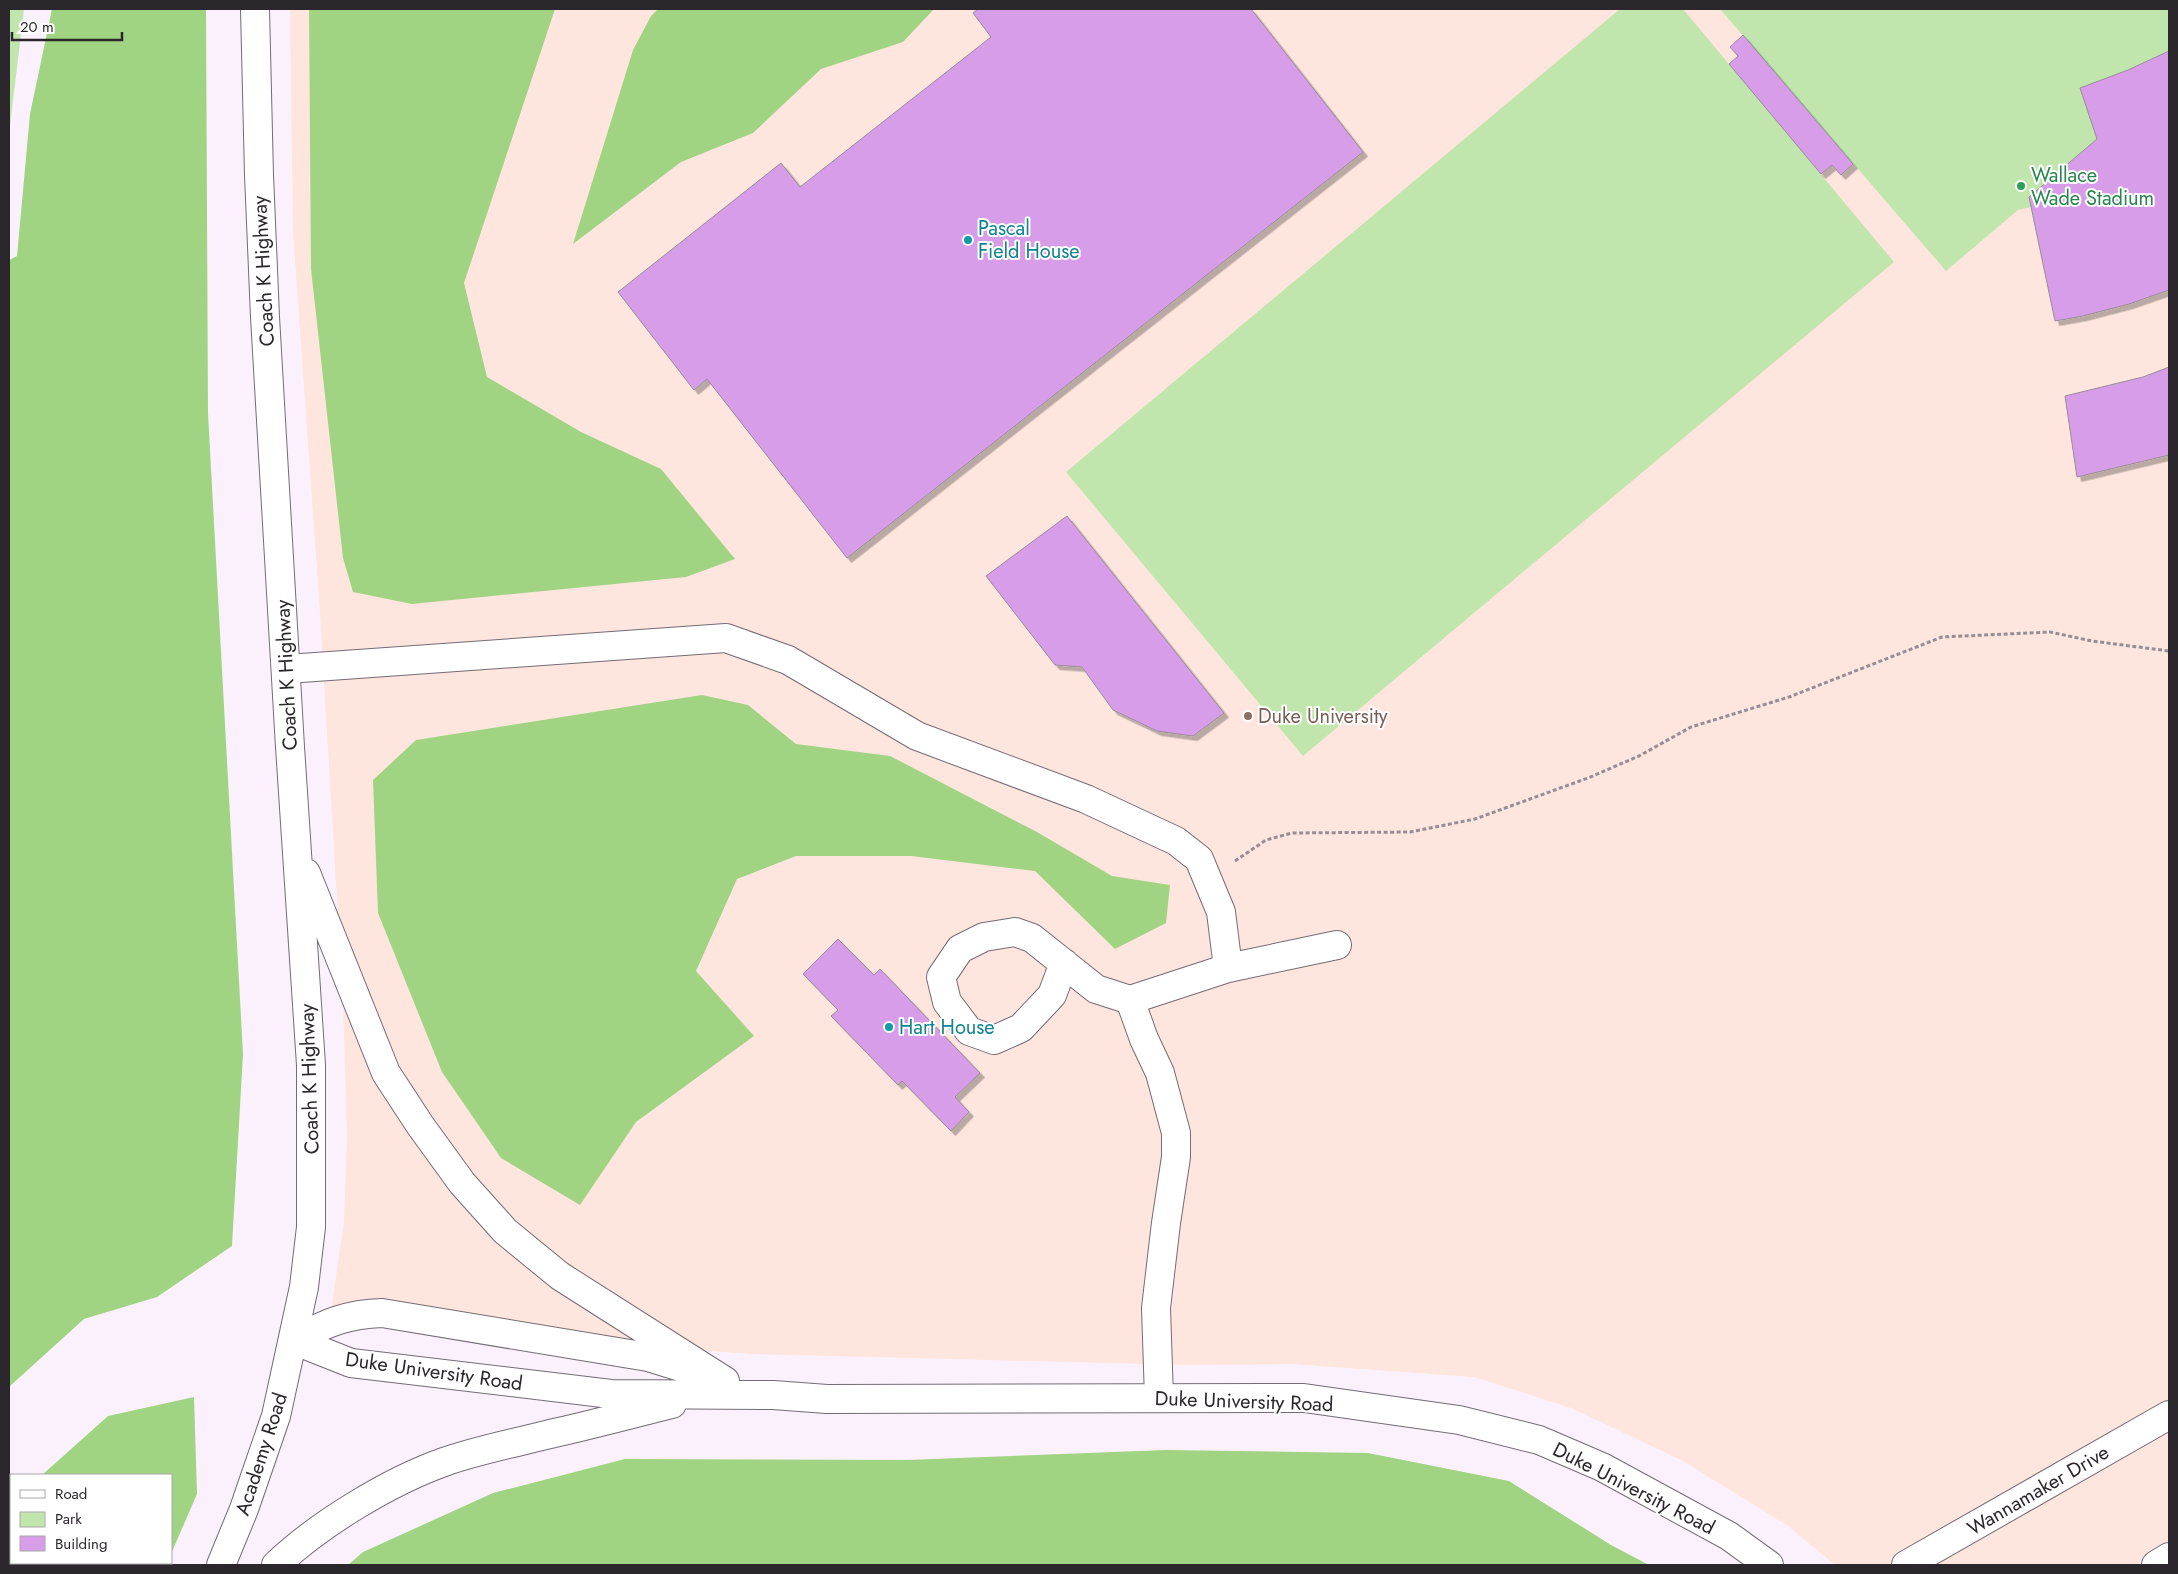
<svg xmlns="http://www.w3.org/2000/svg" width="2178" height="1574" viewBox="0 0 2178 1574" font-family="Jost,sans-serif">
<defs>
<filter id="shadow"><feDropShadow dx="4.5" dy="4.5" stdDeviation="0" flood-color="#0004"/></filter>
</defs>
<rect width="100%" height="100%" fill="#fbf1fd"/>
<path fill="#fee5dd" d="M290,9H2169V1565H1835L1788,1526L1683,1461L1571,1408L1474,1377L1292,1364L1189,1365L752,1354L628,1345L331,1311L344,1222L347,1137L343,1000L319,598L293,231Z"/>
<path fill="#c0e6ad" d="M9,9H24L9,134Z
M1620,9H1683L1894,262L1303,756L1066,472Z
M1720,9H2169V290C2131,303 2094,314 2055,321L2031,207L2018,210L1946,271Z"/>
<path fill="#a0d483" d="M52,9H206L208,413L243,1054L232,1246L157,1297L84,1319L9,1387V260L17,256L30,114Z
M309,9H555L464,283L487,377L581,432L661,469L735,559L686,577L412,604L353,592L343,558L311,269Z
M658,9H934L903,42L821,69L753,133L681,162L573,244L633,50L651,16Z
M702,695L748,705L796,744L890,756L1037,832L1112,876L1170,885L1166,923L1115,949L1035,871L911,856H796L737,879L696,971L754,1036L636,1122L580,1205L501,1158L442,1072L378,913L373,780L416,740Z
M194,1397L197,1494L171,1554V1475H42L108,1416Z
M1166,1450L1368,1453L1509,1481L1611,1545L1649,1565H348L363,1552L493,1493L625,1459L907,1460Z
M11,1502V1563H168L167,1565H9V1505Z"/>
<path fill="#d89de8" stroke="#968d98" filter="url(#shadow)" d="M978,9H1251L1363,152L847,558L707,379L694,390L618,292L781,163L800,187L991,37L973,13Z
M1743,35L1853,164L1841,175L1832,165L1821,174L1729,64L1738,56L1730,47Z
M2169,51V290L2129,304L2083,316L2055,321L2029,197L2097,139L2080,88L2128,70Z
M2169,367V455L2077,477L2065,396L2143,377Z
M1067,516L1224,713L1193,736L1157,731L1113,710L1082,667L1055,665L986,576Z
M838,939L874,975L880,969L980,1073L955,1097L969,1112L951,1131L902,1081L898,1085L831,1016L838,1010L803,974Z"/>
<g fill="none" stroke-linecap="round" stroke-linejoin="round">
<defs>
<path id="minor" d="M287,669L726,638L788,660L917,736L1086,799L1176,841L1199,859L1221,912L1228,968L1337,945
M1064,963L1052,995L1021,1028L994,1040L969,1031L947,1002L941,977L960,949L984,937L1015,932L1032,938L1096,989L1130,1000L1228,968
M1130,1000L1144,1039L1160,1073L1176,1133V1157L1166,1223L1156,1308L1159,1398
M1906,1565L2169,1415
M2156,1565L2169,1557"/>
<path id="major" d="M306,873L386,1073L420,1125L462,1183L505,1231L560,1276L725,1381
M293,1340L351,1363L611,1394L773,1395L827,1399L1304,1398L1459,1420L1539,1440L1602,1467L1729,1536L1769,1565
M293,1340C326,1324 345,1314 382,1313L648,1357L693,1371
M221,1565L244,1509L276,1416L304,1287L311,1227V1065L290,747L265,317L259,175L255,9
M276,1565C318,1525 388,1482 444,1462C478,1450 515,1443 550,1434C591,1425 631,1414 672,1404"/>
</defs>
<use href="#minor" stroke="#736b76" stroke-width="30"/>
<use href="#major" stroke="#736b76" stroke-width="30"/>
<path stroke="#958e96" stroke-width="3" stroke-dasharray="4 2.5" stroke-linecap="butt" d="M1235,861L1266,840L1292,833L1410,832L1475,819L1588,778L1639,756L1691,727L1789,697L1942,637L2050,632L2092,641L2169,651"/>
<use href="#minor" stroke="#fff" stroke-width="28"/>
<use href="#major" stroke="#fff" stroke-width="28"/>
</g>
<circle fill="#2e9e5b" stroke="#fff" stroke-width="2" cx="2021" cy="186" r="5"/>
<g fill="#0f9aa8" stroke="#fff" stroke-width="2">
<circle cx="968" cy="240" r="5"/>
<circle cx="889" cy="1027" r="5"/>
</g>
<circle fill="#8d6e63" stroke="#fff" stroke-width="2" cx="1248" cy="716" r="5"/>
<g text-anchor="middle" stroke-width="4" stroke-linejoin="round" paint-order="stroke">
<g font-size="20" fill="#27864d" stroke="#fff" text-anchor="start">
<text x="2031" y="182">Wallace<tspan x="2031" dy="23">Wade Stadium</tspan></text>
</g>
<g font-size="20" fill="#0d838f" stroke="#fff" text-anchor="start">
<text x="978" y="235">Pascal<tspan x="978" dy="23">Field House</tspan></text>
<text x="899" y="1034">Hart House</text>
</g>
<g font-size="20" fill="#2a262b" stroke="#fff">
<text transform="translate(263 271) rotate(-93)" y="7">Coach K Highway</text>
<text transform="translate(286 675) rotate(-93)" y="7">Coach K Highway</text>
<text transform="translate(309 1079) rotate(-92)" y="7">Coach K Highway</text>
<text transform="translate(434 1371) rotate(8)" y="7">Duke University Road</text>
<text transform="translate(1244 1401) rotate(2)" y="7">Duke University Road</text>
<text transform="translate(261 1454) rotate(-72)" y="7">Academy Road</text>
<text transform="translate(1634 1488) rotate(27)" y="7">Duke University Road</text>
<text transform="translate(2038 1490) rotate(-30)" y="7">Wannamaker Drive</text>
</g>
<g font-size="20" fill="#785e54" stroke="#fff" text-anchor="start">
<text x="1258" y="723">Duke University</text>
</g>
</g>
<rect width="2178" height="1574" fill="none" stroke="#2a262b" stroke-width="20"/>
<rect x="10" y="1474" width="162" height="90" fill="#ffffff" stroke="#aaa8aa"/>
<rect x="20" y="1490" width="25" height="8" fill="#ffffff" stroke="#aaa8aa"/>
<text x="55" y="1499" font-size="15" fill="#2a262b">Road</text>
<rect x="20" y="1512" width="25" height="15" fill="#c0e6ad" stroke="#aaa8aa"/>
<text x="55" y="1524" font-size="15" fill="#2a262b">Park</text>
<rect x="20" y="1536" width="25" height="15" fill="#d89de8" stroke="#aaa8aa"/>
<text x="55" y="1549" font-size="15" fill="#2a262b">Building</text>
<path d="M12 32v8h110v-8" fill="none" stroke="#2a262b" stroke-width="2.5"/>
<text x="20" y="32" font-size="15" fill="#2a262b" stroke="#ffffff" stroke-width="4" paint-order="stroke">20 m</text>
</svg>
